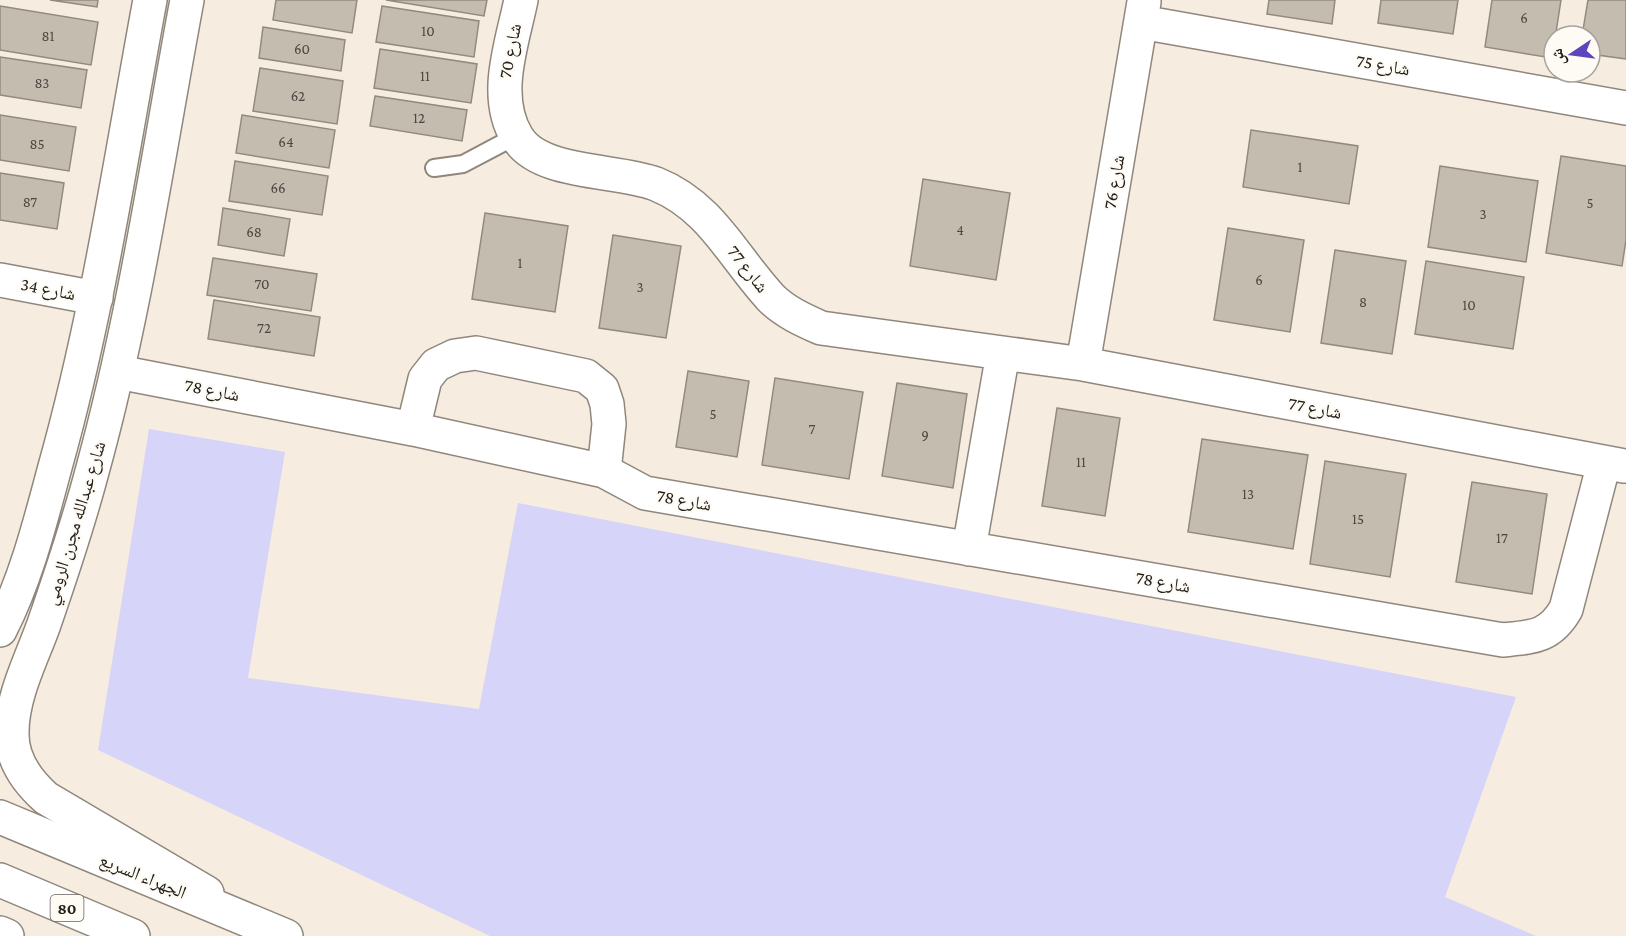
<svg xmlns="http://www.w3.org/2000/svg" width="1626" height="936" viewBox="0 0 1626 936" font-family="'Crimson Pro','Noto Naskh Arabic',serif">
<rect width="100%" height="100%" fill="#f6ece0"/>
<path fill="#d6d4f9" d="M149,429L285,452L248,678L479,709L518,503L1516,697L1445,897L1536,936H490L98,750Z"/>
<path fill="#c5bcb0" stroke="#928a7e" stroke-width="1.5" d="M50,0H98L97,7Z
M276,0H357L352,33L273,20Z
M386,0H487L484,16Z
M1269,0H1335L1332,24L1267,14Z
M1381,0H1458L1453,34L1378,23Z
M1492,0H1561L1552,58L1485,47Z
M1588,0H1626V59L1590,54V36H1582Z
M0,6L98,22L91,65L0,50Z
M382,6L479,21L474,57L376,42Z
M263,27L345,40L341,71L259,58Z
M380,49L477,64L471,103L374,88Z
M0,57L87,70L81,108L0,95Z
M260,68L343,81L337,124L253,111Z
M375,96L467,110L462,141L370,126Z
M0,115L76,127L69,171L0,160Z
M242,115L335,130L329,168L236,153Z
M1251,130L1358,146L1349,204L1243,187Z
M1561,156L1626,166V240L1622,266L1546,253Z
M235,161L328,176L322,215L229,201Z
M1440,166L1538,181L1526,262L1428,247Z
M0,173L64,183L57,229L0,220Z
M923,179L1010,193L996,280L910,266Z
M223,208L290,219L284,256L218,245Z
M485,213L568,226L555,312L472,299Z
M1228,228L1304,240L1290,332L1214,320Z
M613,235L681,246L666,338L599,328Z
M1335,250L1406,261L1392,354L1321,343Z
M213,258L317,274L311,311L207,295Z
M1426,261L1524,277L1513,349L1415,334Z
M214,300L320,317L314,356L208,339Z
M688,371L749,381L737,457L676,447Z
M775,378L863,392L849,479L762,465Z
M897,383L967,394L953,488L882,476Z
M1057,408L1120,418L1105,516L1042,506Z
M1202,439L1308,455L1293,549L1188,532Z
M1325,461L1406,474L1390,577L1310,564Z
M1472,482L1547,494L1532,594L1456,582Z"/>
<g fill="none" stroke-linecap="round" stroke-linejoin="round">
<defs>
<path id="service" d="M434,168L463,164L516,136"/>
<path id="minor" d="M521,0C512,44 492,96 517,137C539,175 617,169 656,184C711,206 733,257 771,298C785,312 803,320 821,328L1083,364L1624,466
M1141,22L1626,108
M0,280L96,298
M1083,364L1144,2
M118,372L413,429L604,471L645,493L1503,640C1533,637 1550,637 1566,609L1604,463
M413,429L425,379L436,365L455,356L476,353L586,376L602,389L607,404L609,424L604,471
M969,549L1003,353"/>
<path id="secondary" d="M187,0C158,156 135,315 93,468C79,521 62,572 44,624C32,658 12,695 12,732C11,760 27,781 46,798L207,893
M0,630C26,579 40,523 55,467C98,314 121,156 150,0"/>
<path id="primary" d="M0,817L286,936"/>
<path id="motorway" d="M0,880L133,936
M0,933L7,936"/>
</defs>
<use href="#service" stroke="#90877c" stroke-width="20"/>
<use href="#minor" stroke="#90877c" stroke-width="36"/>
<use href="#secondary" stroke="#90877c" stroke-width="36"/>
<use href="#primary" stroke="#90877c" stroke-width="36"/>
<use href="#motorway" stroke="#90877c" stroke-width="36"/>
<use href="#service" stroke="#fff" stroke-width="16"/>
<use href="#minor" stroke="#fff" stroke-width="33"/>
<use href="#secondary" stroke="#fff" stroke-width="33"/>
<use href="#primary" stroke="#fff" stroke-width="33"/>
<use href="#motorway" stroke="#fff" stroke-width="33"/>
</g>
<g text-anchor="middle" stroke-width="4.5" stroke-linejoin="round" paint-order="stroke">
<g font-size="15" fill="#4c4740">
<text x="1524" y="23">6</text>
<text x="428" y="36">10</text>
<text x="48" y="41">81</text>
<text x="302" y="54">60</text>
<text x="425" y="81">11</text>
<text x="42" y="88">83</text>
<text x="298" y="101">62</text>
<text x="419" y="123">12</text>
<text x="286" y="147">64</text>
<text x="37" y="149">85</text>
<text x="1300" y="172">1</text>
<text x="278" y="193">66</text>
<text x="30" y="207">87</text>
<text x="1590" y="208">5</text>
<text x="1483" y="219">3</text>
<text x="960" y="235">4</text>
<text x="254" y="237">68</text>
<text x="520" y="268">1</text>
<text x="1259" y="285">6</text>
<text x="262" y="289">70</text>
<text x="640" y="292">3</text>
<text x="1363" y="307">8</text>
<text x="1469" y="310">10</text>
<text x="264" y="333">72</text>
<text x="713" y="419">5</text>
<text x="812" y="434">7</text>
<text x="925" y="440">9</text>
<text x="1081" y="467">11</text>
<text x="1248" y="499">13</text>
<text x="1358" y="524">15</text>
<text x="1502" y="543">17</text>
</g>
<rect fill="#fefbf5" stroke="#65625c" stroke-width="1.5" x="50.5" y="895" width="33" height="26" rx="4.5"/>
<g font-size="16" font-weight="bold" fill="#23201b">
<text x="67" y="914">80</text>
</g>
<g font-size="18" fill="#23201b" stroke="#fefbf5">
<text transform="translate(510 51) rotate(-79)" y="6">شارع 70</text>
<text transform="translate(1383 65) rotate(10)" y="6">شارع 75</text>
<text transform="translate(1114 182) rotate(-80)" y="6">شارع 76</text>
<text transform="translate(748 269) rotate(52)" y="6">شارع 77</text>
<text transform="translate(48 289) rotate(11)" y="6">شارع 34</text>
<text transform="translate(212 390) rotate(11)" y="6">شارع 78</text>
<text transform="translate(1315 408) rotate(11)" y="6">شارع 77</text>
<text transform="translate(684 500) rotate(10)" y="6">شارع 78</text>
<text transform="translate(75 523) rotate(-73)" y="6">شارع عبدالله مجرن الرومي</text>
<text transform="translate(1163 582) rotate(10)" y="6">شارع 78</text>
<text transform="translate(143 876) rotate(22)" y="6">الجهراء السريع</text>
</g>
</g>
<g transform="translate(1572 54) rotate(257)"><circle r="28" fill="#fefbf5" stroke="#a6a39e" stroke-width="1.5"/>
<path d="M0-4.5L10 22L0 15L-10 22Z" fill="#5e45be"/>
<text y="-9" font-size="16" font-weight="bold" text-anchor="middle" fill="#23201b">ش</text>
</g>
</svg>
